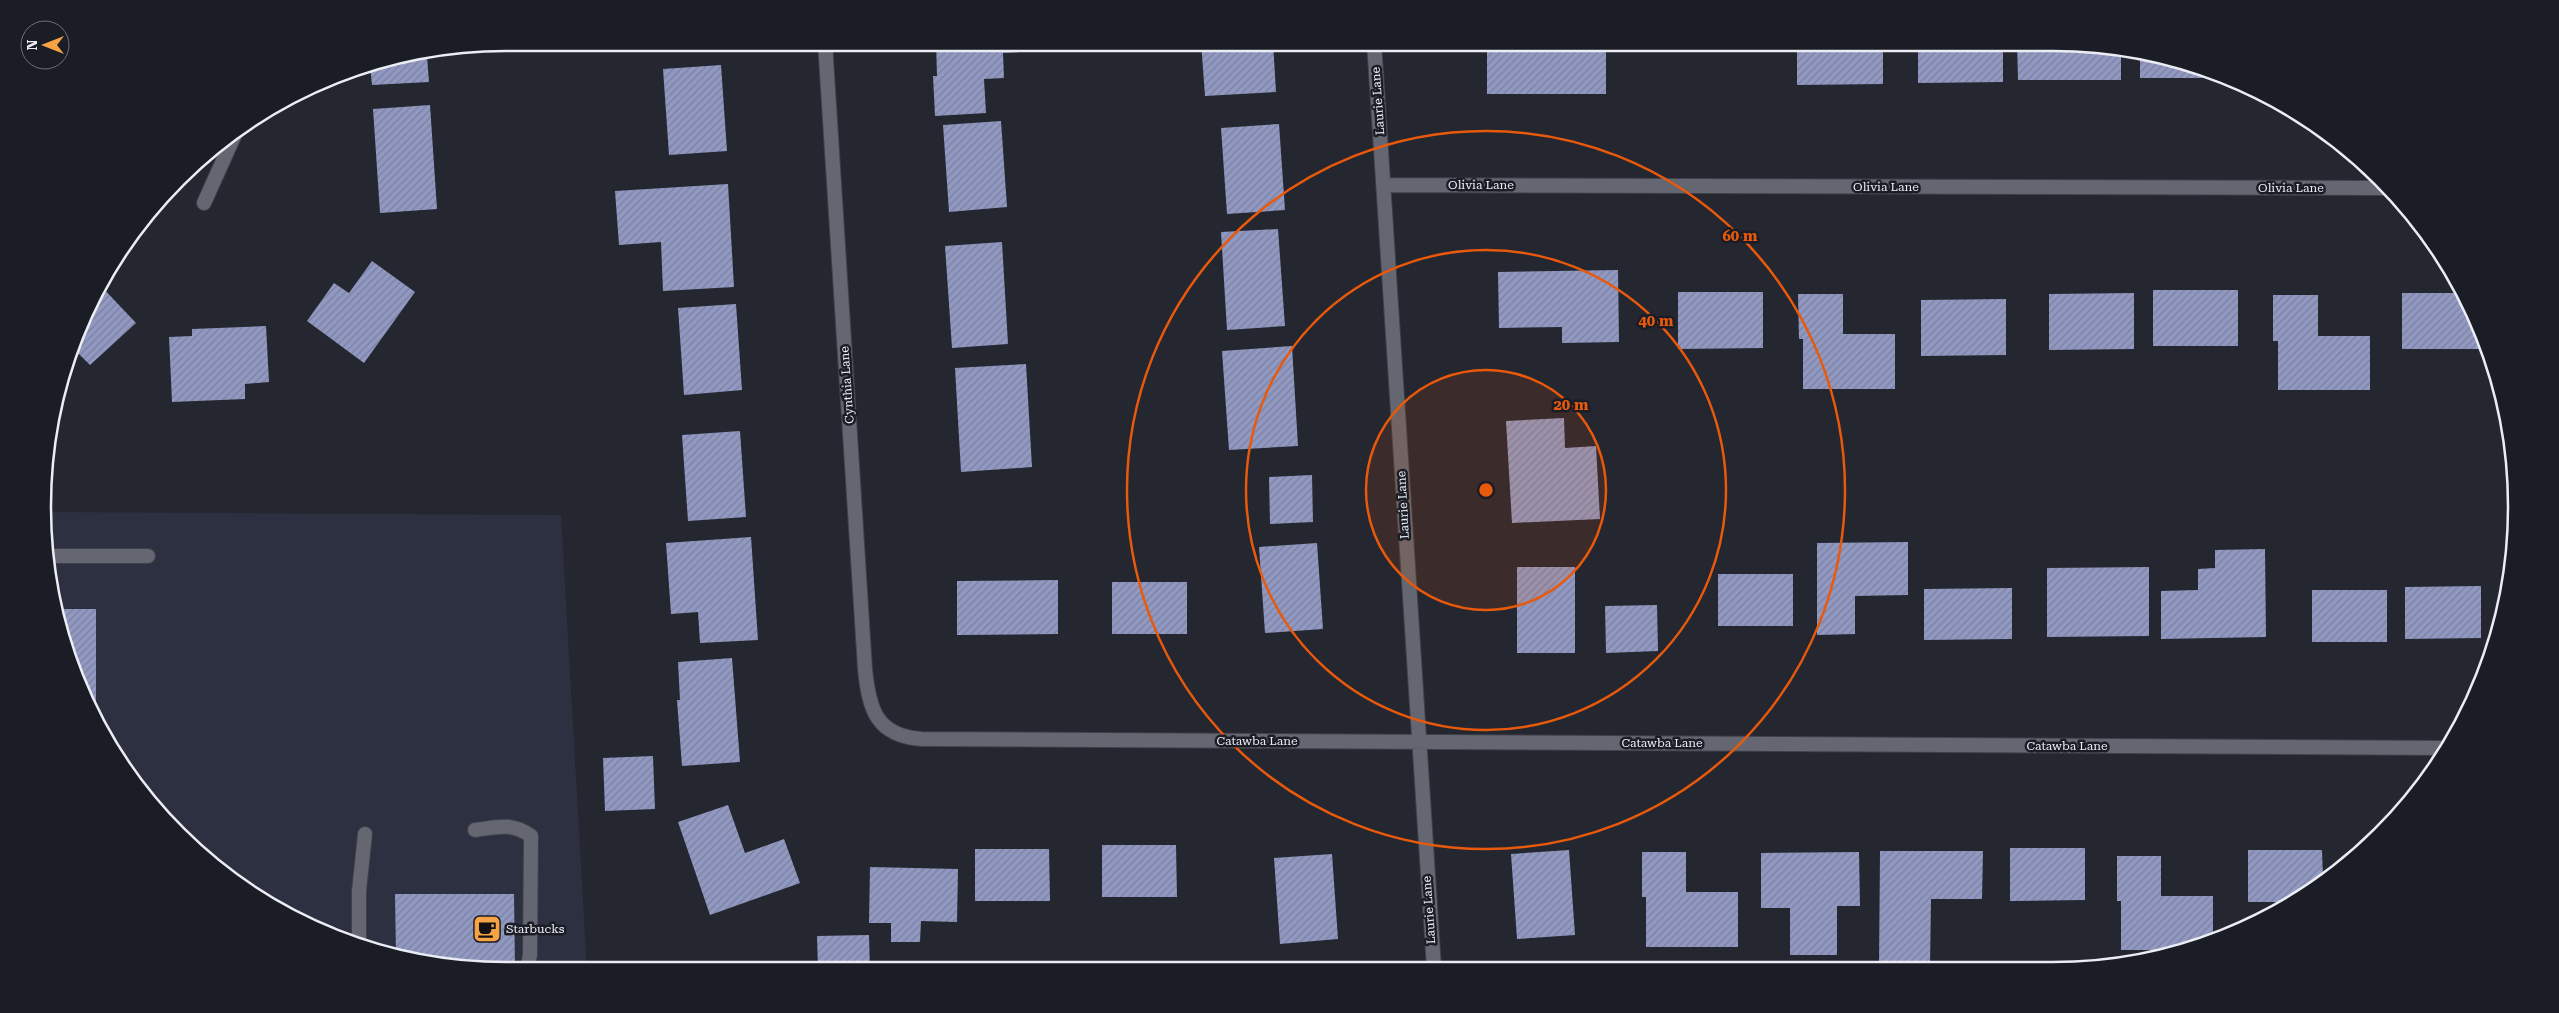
<svg xmlns="http://www.w3.org/2000/svg" width="2559" height="1013" viewBox="0 0 2559 1013" font-family="'Roboto Serif',serif">
<defs>
<pattern id="building-hatch" width="6" height="6" patternUnits="userSpaceOnUse" patternTransform="scale(1.25)"><rect width="6" height="6" fill="#9199c2"/><path d="M-1 1l2-2M0 6l6-6M5 7l2-2" fill="none" stroke="#7b809e"/></pattern>
</defs>
<rect width="100%" height="100%" fill="#242630"/>
<path fill="#2d3040" d="M49,512L561,515L587,970H506L386,955L302,923L224,875L121,764L78,684L51,597Z"/>
<path fill="url(#building-hatch)" d="M624,42H717V46L674,49L673,44L624,48Z
M936,42H1039V51L1003,53L1004,78L984,79L986,113L935,116L933,76H937Z
M1201,42H1273L1276,92L1205,96Z
M1487,42H1606V94H1487Z
M1797,42H1883V84L1797,85Z
M1918,42H2003V82L1918,83Z
M2017,42H2052L2121,52V80H2018Z
M2140,54L2173,58L2224,78H2140Z
M427,56L429,82L372,85L370,65Z
M721,65L727,151L669,155L663,69Z
M430,105L437,209L380,213L373,109Z
M1001,121L1007,207L949,212L943,125Z
M1279,124L1285,210L1227,214L1221,128Z
M728,184L734,287L663,291L661,242L619,245L615,191Z
M1278,229L1285,326L1227,330L1221,232Z
M1002,242L1008,344L952,348L945,246Z
M372,261L415,292L364,363L307,321L334,283L349,293Z
M1618,270L1619,342L1562,343V327L1499,328L1498,272Z
M100,285L136,323L90,365L77,352L66,362Z
M2153,290H2238V346H2153Z
M1678,292H1763V348L1678,349Z
M2134,293V349L2049,350V294Z
M2402,293H2463L2487,349H2402Z
M1798,294H1843V334H1895V389H1803V339H1799Z
M2273,295H2318V336H2370V390H2278V341H2273Z
M2006,299V355L1921,356V300Z
M736,304L742,390L684,395L678,308Z
M266,326L269,382L245,384V399L172,402L169,337L192,336V329Z
M1292,346L1298,446L1229,450L1222,351Z
M1026,364L1032,467L961,472L955,368Z
M1564,418L1565,448L1596,446L1600,519L1512,523L1506,421Z
M740,431L746,517L688,521L682,435Z
M1312,475L1313,522L1270,524L1269,477Z
M751,537L758,640L700,643L698,612L671,614L666,543Z
M1908,542V595L1855,596V634L1817,635V543Z
M1317,543L1323,629L1265,633L1259,547Z
M2265,549L2266,637L2161,639V591L2198,590V569L2215,568V550Z
M1517,567H1575V653H1517Z
M2149,567V636L2047,637V568Z
M1718,574H1793V626H1718Z
M1058,580V634L957,635V581Z
M1112,582H1187V634H1112Z
M2481,586V638L2405,639V587Z
M2012,588V639L1924,640V589Z
M2312,590H2387V642H2312Z
M1657,605L1658,651L1606,653L1605,606Z
M55,609H96V717L78,684Z
M732,658L740,762L682,766L677,700H680L678,662Z
M653,756L655,809L605,811L603,758Z
M728,805L745,853L784,839L800,883L710,915L678,822Z
M1102,845H1176L1177,897H1102Z
M2010,848H2085V900L2010,901Z
M975,849H1049L1050,901H975Z
M1569,850L1575,935L1517,939L1511,854Z
M2248,850H2322L2323,879L2288,902H2248Z
M1880,851H1983L1982,899H1931L1930,967H1879Z
M1642,852H1686V892H1738V947H1646V897H1642Z
M1859,852L1860,906H1837V955H1790V908H1761V853Z
M1332,854L1338,939L1280,944L1274,858Z
M2117,856H2161V896H2213V936L2167,950H2121V901H2117Z
M870,867L958,869L957,922L921,921L920,942H891V923H869Z
M395,894H514L515,970L396,956Z
M869,935L870,970H818L817,936Z"/>
<g fill="none" stroke-linecap="round" stroke-linejoin="round">
<defs>
<path id="service" d="M50,556H148
M475,830C498,827 511,822 531,836L530,955L527,970
M359,945V891L365,834"/>
<path id="minor" d="M825,42L865,669C869,709 876,736 922,739L2446,748
M1374,42L1434,968
M1384,185L2388,188
M204,203L236,132"/>
</defs>
<use href="#service" stroke="#3f4048" stroke-width="16"/>
<use href="#minor" stroke="#3f4048" stroke-width="16"/>
<use href="#service" stroke="#646671" stroke-width="14"/>
<use href="#minor" stroke="#646671" stroke-width="14"/>
</g>
<circle cx="1486" cy="490" r="120" fill="#e8590c" fill-opacity=".12"/>
<g fill="none" stroke="#e8590c" stroke-width="2.5">
<circle cx="1486" cy="490" r="120"/>
<circle cx="1486" cy="490" r="240"/>
<circle cx="1486" cy="490" r="359"/>
</g>
<defs>
<symbol id="cafe-square" viewBox="-11 -11 22 22"><rect x="-9" y="-9" width="18" height="18" rx="4" fill="#f5a345" stroke="#1b1d26"/><path d="M-5.5-4.5H6V0H3Q3 3.5 0 3.5H-2.5Q-5.5 3.5-5.5 0ZM3-3.2v2h1.7v-2ZM-6 4.5H4V6H-6Z" fill="#111"/></symbol>
</defs>
<g fill-rule="evenodd">
<use href="#cafe-square" x="471" y="913" width="32" height="32"/>
</g>
<g text-anchor="middle" stroke-width="5" stroke-linejoin="round" paint-order="stroke">
<g font-size="12" fill="#ecedf4" stroke="#1b1d26">
<text transform="translate(1378 101) rotate(-94)" y="4">Laurie Lane</text>
<text x="1481" y="189">Olivia Lane</text>
<text x="1886" y="191">Olivia Lane</text>
<text x="2291" y="192">Olivia Lane</text>
<text transform="translate(847 385) rotate(-94)" y="4">Cynthia Lane</text>
<text transform="translate(1403 505) rotate(-93)" y="4">Laurie Lane</text>
<text x="1257" y="745">Catawba Lane</text>
<text x="1662" y="747">Catawba Lane</text>
<text x="2067" y="750">Catawba Lane</text>
<text transform="translate(1429 910) rotate(-94)" y="4">Laurie Lane</text>
</g>
<g font-size="12" fill="#ecedf4" stroke="#1b1d26" text-anchor="start">
<text x="506" y="933">Starbucks</text>
</g>
</g>
<path d="M0 0H2559V1013H0ZM506 51H2053A455 455 0 0 1 2508 506V507A455 455 0 0 1 2053 962H506A455 455 0 0 1 51 507V506A455 455 0 0 1 506 51Z" fill="#1b1d26" fill-rule="evenodd"/>
<path fill="none" stroke="#ecedf4" stroke-width="2.5" d="M506 51H2053A455 455 0 0 1 2508 506V507A455 455 0 0 1 2053 962H506A455 455 0 0 1 51 507V506A455 455 0 0 1 506 51Z"/>
<circle cx="1486" cy="490" r="8" fill="#e8590c" stroke="#1b1d26" stroke-width="2.5"/>
<g font-size="15" text-anchor="middle" font-weight="bold" fill="#e8590c" stroke="#1b1d26" stroke-width="5" stroke-linejoin="round" paint-order="stroke">
<text x="1740" y="241">60 m</text>
<text x="1656" y="326">40 m</text>
<text x="1571" y="410">20 m</text>
</g>
<g transform="translate(45 45) rotate(270)"><circle r="24" fill="#1b1d26" stroke="#6f7078"/>
<path d="M0-4L9 19L0 12L-9 19Z" fill="#f5a345"/>
<text y="-8" font-size="14" font-weight="bold" text-anchor="middle" fill="#ecedf4">N</text>
</g>
</svg>
